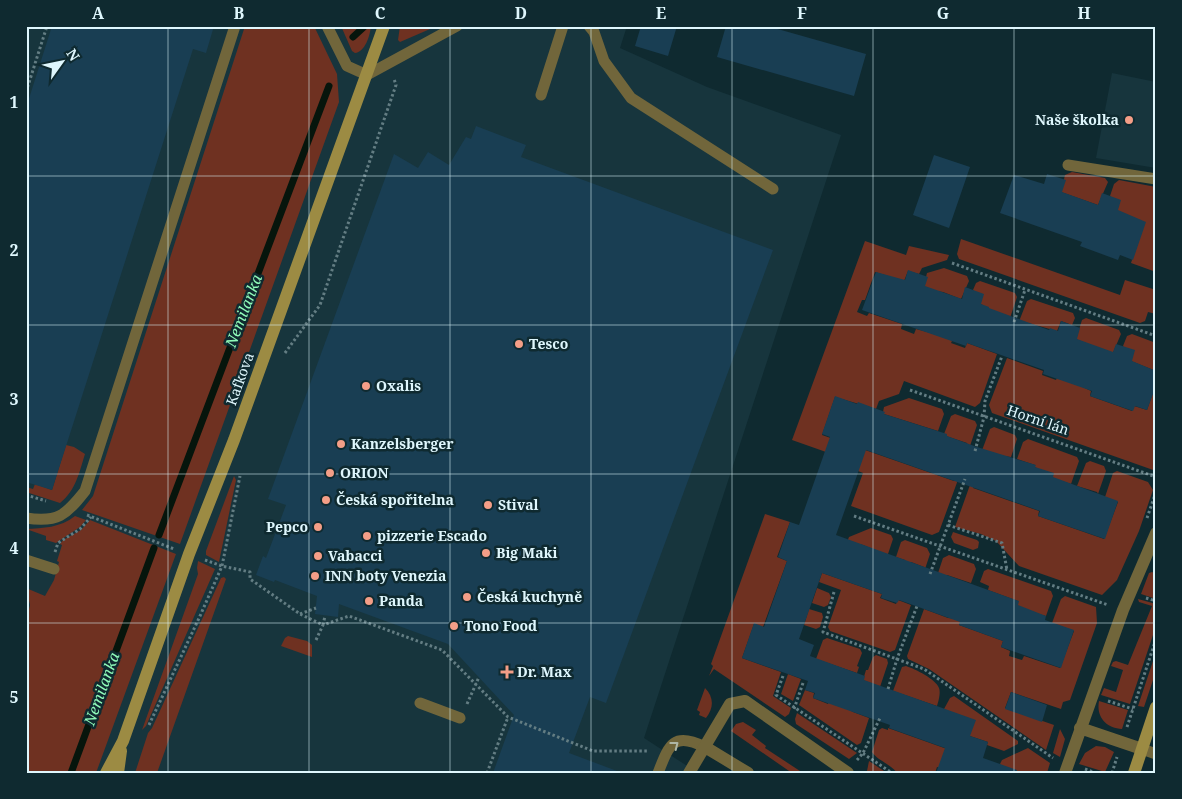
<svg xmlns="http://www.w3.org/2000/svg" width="1182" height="799" viewBox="0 0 1182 799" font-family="'Noto Serif',serif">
<rect width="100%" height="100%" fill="#0f2a30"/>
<path fill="#17353d" d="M26,26H627L620,48L707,87L841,135L644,738L698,773H26Z
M1112,73L1156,82V168L1096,158Z"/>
<path fill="#6f3121" d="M245,26H314L337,74L339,102L180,544L82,510L93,496Z
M341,26H371C370,36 365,52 355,53L352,51Z
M400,26H437L400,42L398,40Z
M1072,172L1105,178L1108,182L1098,205L1061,192L1065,175Z
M1119,180L1156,187V272L1131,263L1132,260L1117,210L1110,196L1114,184Z
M961,239L1120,295L1125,280L1156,290V314L1148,312L1145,321L1140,323L959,259L957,254Z
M865,241L906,255L909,246L949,255L947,260L922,268L919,274L908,271L904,281L875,272L865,300H862L857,312L867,316L869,313L902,324L901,329L914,334L916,329L953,339L951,343L965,348L967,343L997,354L980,403L975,407L904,381L899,394L879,401L876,409L835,397L822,435L954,481L959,477L939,532L932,535L851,506L863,473L858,471L860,464L792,440Z
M944,268L967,276L969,281L961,299L943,292L923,289L927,273Z
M980,281L1015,293L1017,297L1009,321L981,304L973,290L976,283Z
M1031,299L1073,313L1075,318L1072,325L1061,321L1057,331L1028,323L1018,324L1027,301Z
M1086,318L1119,330L1121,334L1112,355L1076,339L1082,320Z
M1132,334L1156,343V371L1131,361L1123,346L1127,336Z
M1007,358L1043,371L1042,375L1056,380L1058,375L1091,391L1090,396L1132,411L1134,406L1147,410L1156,384V471L992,413L989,405Z
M909,398L942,409L944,414L938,431L884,414L883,412L884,407Z
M955,414L975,421L977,425L969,449L967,443L946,436L944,434L951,416Z
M994,427L1015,435L1017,439L1011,457L981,453L990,429Z
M1028,439L1077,457L1079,461L1071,484L1052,478L1035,467V465L1017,459L1023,442Z
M66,445L74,447L85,454C79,473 76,490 60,503L26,492V487L33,489L35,484L52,490Z
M1090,461L1104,466L1106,471L1098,494L1097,492L1077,486L1086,463Z
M1117,471L1148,482L1153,490L1139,531L1117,580L1102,595L1019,566L996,541L981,534L955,527L971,482L975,483L973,488L1039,511L1038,516L1104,539L1118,502L1105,497L1113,473Z
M234,476L236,480L219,562L206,555V551Z
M765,514L790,522L777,557L787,561L763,627L754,624L742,658L781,672L773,696L791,708L789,714L785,717L714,669L709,676L713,666L711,664Z
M75,516L86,520L80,527L56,543L46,540V536L26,529C43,528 60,528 75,516Z
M90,520L176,554L96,773H26V622L30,605L26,588L45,596L54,580L59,562L57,561L62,545L60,544L63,540L81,530Z
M871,528L891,535L893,539L887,557C873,549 863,543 847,542L849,537Z
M953,532L977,540L979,542L978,548L973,550L954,543L951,537Z
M905,540L927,548L930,554L924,572V567L911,562H905V560L896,557L901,542Z
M949,555L974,564L976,569L971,583L947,575L937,576L943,558Z
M198,561L215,569L146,726L142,730L198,574L197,568Z
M988,569L1051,591L1053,596L1046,616L1016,608L1018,601L988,590L989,586L980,582L984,571Z
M1152,572L1156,574V599L1141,594L1149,573Z
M822,573L882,594L880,598L896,604L898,600L911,605L895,650L890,652L830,631L828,627L841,590L819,582Z
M224,577L226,579L157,773H135L148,733L152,728L221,578Z
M817,588L829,593L831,597L828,605L824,607L812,603Z
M1065,596L1096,607L1097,623L1070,700L1063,702L1061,709L1011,692L1005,708L1054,725L1046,750L929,669L908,659L907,656L924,609L948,618L961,619L959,625L1003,641L1001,647L1010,651L1009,656L1022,660L1024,656L1060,668L1074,631L1052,623L1061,599Z
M1138,599L1156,604V626L1130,704L1101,695L1104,688L1116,692L1123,670L1111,666L1113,662L1116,661L1128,665L1152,606L1139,602Z
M809,609L822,613L823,617L820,627L816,629L804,625Z
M288,636L307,641L312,645V657L281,646L285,638Z
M827,638L860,649L862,653L857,666L859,667L857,673L816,659L823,640Z
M1156,652V671L1144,707L1138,706Z
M876,655L887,659L888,663L880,687L863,680L866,670H868L873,657Z
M906,666C915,669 936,679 939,688C941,693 938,703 937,706L893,691L902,667Z
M788,674L801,679L793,701L781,694Z
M705,688C714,697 714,708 706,718L699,715L700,712L697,710Z
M805,690L814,693L813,698L828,704L830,699L853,712L869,718L861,743L857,745L799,705Z
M954,696L1018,741V744L1004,751L987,745L988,742L970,736L944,709L950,698Z
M1099,701L1128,710L1122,729C1106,728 1096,717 1099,701Z
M797,713L857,753L849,759L796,724L795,719Z
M743,722L756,730L752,735L766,746L765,748L803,773H792L731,731L736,724Z
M882,728L888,730V728L947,749L941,768L937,767L935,773H897C891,764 878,761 872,752L879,730Z
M1060,729L1065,739L1060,757L1053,753Z
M1096,746L1105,747L1114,752L1105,772L1079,764L1085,753Z
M1028,748L1050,763L1047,773H1004L1000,764L1002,760Z
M869,761L887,773H870L867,771Z"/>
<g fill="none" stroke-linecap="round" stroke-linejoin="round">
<path stroke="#06150c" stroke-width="7" d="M353,37L365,26
M159,535L329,86
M71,773L154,548"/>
</g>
<path fill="#193e53" d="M52,26H214L206,53L193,49L52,490L26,482V108Z
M641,26H677L668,56L635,46Z
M726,26H767L866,54L854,96L717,57Z
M476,126L526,145L521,157L773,250L606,703L590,697L569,753L617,771V773H493L514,715L448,644L339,604L338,617L315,614L317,596L275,580L274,582L256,575L263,556L266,558L286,505L268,499L394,154L418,168L428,152L449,165L466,137L471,139Z
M934,155L970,167L949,228L913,215Z
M1047,174L1066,180L1062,192L1098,205L1102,193L1121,200L1118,210L1146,222L1133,260L1120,255L1118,260L1080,246L1082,242L1000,213L1014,175L1044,184Z
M908,270L928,277L925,286L962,299L965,287L984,294L981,304L989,307V308L1049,330L1050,328L1058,331L1061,321L1080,328L1077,339L1113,352L1116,344L1135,350L1132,361L1156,371V386L1147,410L1135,406L1133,411L1090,396L1092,391L1043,374L1044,370L967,343L966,346L862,310L876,272L905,280Z
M835,396L857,404L858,402L885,412L884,414L947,434V436L977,447L1036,465L1035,467L1054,473L1053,477L1118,501L1105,539L1038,516L1040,511L866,450L836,535L1019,601L1018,605L1046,616L1045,620L1074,630L1061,668L1001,647L1003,641L959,625L960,622L899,600L897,603L881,598L882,594L822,573L799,639L814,645L810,656L865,676L864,680L976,720L970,736L988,742L983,758L1017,770V773H936L945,748L889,728L890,725L813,698L815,693L805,690L808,681L742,658L754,623L764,627L787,561L778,557L790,522L799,525L830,437L822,434Z
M1011,692L1047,705L1042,722L1005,709Z"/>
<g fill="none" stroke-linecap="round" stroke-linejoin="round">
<path stroke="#637d83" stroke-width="3" stroke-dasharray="2.5 2.5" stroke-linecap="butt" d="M26,92L47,26
M952,263L1156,336
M1014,322L1025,290
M285,353L320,305L396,85L394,79
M910,390L1156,477
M975,451L984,417L985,401L1002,356
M26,495L46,501
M87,515L174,549
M854,516L1108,605
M1147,518L1156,492
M948,525L1002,543L1007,570
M55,552L58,543L80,529L91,517
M205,560L222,566L250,572V579L300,614L323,625L325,616
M930,574L965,479
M834,592L823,632L924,669L1053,758
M1146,598L1156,601
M300,614L316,608
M316,640L323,625L349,616L442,650L508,717L593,751H649
M783,676L776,695L892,773
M888,689L897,659L917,606
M1108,701L1133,709
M467,704L479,677
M794,709L803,683
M149,725L200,616L222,566L240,476
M1127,727L1156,639
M857,760L863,753L880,718
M1085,769L1096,773
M487,773L508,717
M1112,773L1117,757"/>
<path stroke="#71663b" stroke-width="11" d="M327,26L347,66L367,75L457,26
M589,26L594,32L604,61L631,98L773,189
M541,95L563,26
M1068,165L1156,179
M26,518C58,523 66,515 85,491L235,26
M26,560L54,569
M420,703L460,718
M1142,749L1156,754
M658,773C669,745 673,731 705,747"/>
<path stroke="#71663b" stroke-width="12" d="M1080,728L1142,749
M705,747L748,773
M689,773L730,704L745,701L848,773
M1065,773L1123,610L1156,533"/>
<path stroke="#9c8b43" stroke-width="12" d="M106,773L123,741L189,554L234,440L384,26
M118,773L121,751
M1134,773L1156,707"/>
</g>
<defs><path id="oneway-chevron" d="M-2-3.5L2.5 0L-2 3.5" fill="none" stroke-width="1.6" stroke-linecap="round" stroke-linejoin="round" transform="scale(1.25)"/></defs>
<use stroke="#aeb6a6" href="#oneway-chevron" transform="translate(675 745) rotate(-38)"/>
<path fill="none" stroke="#dff7fd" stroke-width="1" stroke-opacity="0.55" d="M168,26V773M309,26V773M450,26V773M591,26V773M732,26V773M873,26V773M1014,26V773M26,176H1156M26,325H1156M26,474H1156M26,623H1156"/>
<g fill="#f49e87" stroke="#0f2a30" stroke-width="2">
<circle cx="1129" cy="120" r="5"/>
<circle cx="519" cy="344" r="5"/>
<circle cx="366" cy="386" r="5"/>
<circle cx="341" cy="444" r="5"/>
<circle cx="330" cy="473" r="5"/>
<circle cx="326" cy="500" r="5"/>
<circle cx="488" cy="505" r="5"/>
<circle cx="318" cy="527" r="5"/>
<circle cx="367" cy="536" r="5"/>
<circle cx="486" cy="553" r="5"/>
<circle cx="318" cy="556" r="5"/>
<circle cx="315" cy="576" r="5"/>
<circle cx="467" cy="597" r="5"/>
<circle cx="369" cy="601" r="5"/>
<circle cx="454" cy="626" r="5"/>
<path d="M504.5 664.5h5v5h5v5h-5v5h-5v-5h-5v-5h5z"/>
</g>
<g text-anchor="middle" stroke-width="5" stroke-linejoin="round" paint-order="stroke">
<g font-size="14" font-weight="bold" fill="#dff7fd" stroke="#0f2a30" text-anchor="start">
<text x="1119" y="125" text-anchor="end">Naše školka</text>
<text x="529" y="349">Tesco</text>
<text x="376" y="391">Oxalis</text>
<text x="351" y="449">Kanzelsberger</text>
<text x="340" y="478">ORION</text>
<text x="336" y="505">Česká spořitelna</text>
<text x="498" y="510">Stival</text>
<text x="308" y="532" text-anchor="end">Pepco</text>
<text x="377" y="541">pizzerie Escado</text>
<text x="496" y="558">Big Maki</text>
<text x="328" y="561">Vabacci</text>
<text x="325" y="581">INN boty Venezia</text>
<text x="477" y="602">Česká kuchyně</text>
<text x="379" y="606">Panda</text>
<text x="464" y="631">Tono Food</text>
<text x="517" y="677">Dr. Max</text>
</g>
<g font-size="14" fill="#dff7fd" stroke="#0f2a30">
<text transform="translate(240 379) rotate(-70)" y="5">Kafkova</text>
<text transform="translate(1038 420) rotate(19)" y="5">Horní lán</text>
</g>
<g font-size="15" font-style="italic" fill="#90fbb9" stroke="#0f2a30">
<text transform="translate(244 311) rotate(-69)" y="5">Nemilanka</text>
<text transform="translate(102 689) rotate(-70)" y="5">Nemilanka</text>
</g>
</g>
<rect width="1182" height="799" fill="none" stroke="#0f2a30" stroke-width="55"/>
<g transform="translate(62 62) rotate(57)" stroke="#0f2a30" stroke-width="4" paint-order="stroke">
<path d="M0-4L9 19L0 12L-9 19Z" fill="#dff7fd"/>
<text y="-8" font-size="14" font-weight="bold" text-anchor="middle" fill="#dff7fd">N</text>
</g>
<rect x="28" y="28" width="1126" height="744" fill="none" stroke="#dff7fd" stroke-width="2"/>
<g font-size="16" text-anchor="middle" font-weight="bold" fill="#dff7fd">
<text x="98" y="19">A</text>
<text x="239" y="19">B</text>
<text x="380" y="19">C</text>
<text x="521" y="19">D</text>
<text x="661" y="19">E</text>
<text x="802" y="19">F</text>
<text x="943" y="19">G</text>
<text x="1084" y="19">H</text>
<text x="14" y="108">1</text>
<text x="14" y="256">2</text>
<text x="14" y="405">3</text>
<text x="14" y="554">4</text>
<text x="14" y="703">5</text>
</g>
</svg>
